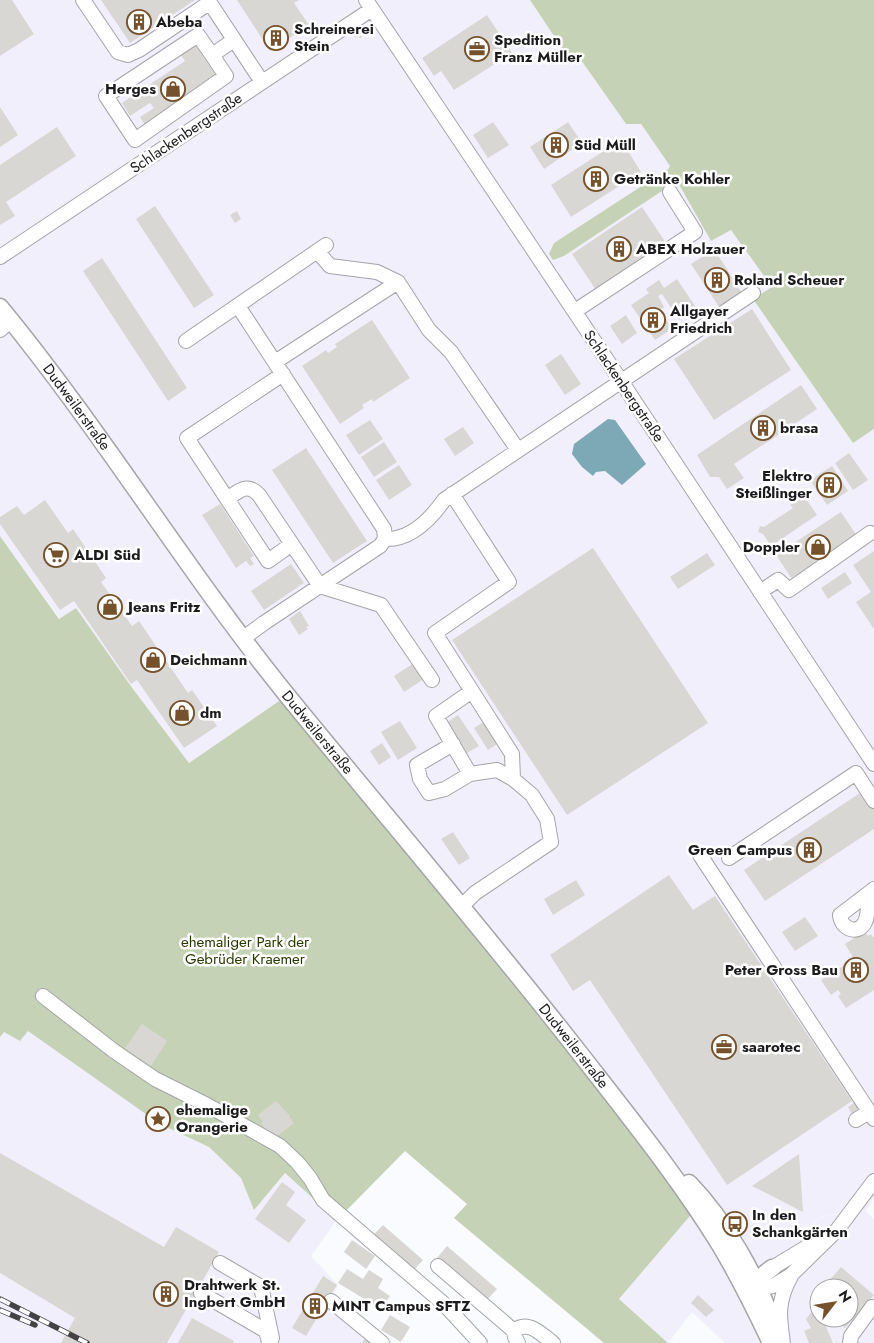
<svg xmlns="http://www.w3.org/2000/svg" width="874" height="1343" viewBox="0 0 874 1343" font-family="Jost,sans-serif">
<rect width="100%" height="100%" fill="#f9fbff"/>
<path fill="#f1effc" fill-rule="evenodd" d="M11,337L95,456L282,699L189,763L133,689L76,608L60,619L0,536V345Z
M695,1210L733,1277L824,1216L866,1211L874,1219V1343H725L692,1312L668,1343L619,1299ZM819,1288H849V1318H819Z"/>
<path fill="#f2effc" d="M0,0H530L570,60H581L626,124H641L670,166L668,169L549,254L553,260L564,256L677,181L711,241L731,230L772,287L753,299L853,442L874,429V1198L866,1211L823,1216L734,1277L695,1210L282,699L95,456L11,337L0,345Z
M28,1030L160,1124L209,1147L241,1178L254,1209L285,1173L337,1220L311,1256L338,1285L332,1298L386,1343H0V1037L4,1032Z"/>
<path fill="#c6d2b6" d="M530,0H874V429L853,443L753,299L772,287L731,230L711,241L677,181L564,256L553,260L549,254L554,243L668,169L670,166L641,124H626L581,60H570Z
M0,536L59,619L76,608L133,689L189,763L282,699L695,1210L619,1299L668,1343H604L454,1218L467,1204L405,1151L337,1220L285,1173L254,1210L241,1178L209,1147L160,1124L28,1031L20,1041L4,1032L0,1037Z"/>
<path fill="#7da9b7" d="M608,419L615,420L646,464L622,485L605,471L596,472L593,476L582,467L572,454L574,444Z"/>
<path fill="#d9d7d3" d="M0,0H12L34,34L0,56Z
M101,0H195L130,43Z
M237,0H299L294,3L309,25L270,51Z
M487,15L512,53L454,90L441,71L434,76L422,58Z
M355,32L362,33L361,38L354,37Z
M193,41L218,79L146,127L140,117L154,108L150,103L130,116L122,103L185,61L178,51Z
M0,107L18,135L0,147Z
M493,122L509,145L488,158L473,135Z
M568,122L582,143L544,169L530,147Z
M57,127L76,156L6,202L15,216L0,225V165Z
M621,140L641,172L571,217L551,185Z
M155,206L214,295L194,308L136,219Z
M642,207L666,243L596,290L572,254Z
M237,211L241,219L235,223L230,215Z
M714,249L744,296L721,310L691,264Z
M102,258L187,388L168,401L83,271Z
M677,279L697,309L679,320L662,294L658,296L664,307L660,310L672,329L655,340L631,305L649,293L646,289L659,280L664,288Z
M752,309L791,370L714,420L674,359Z
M626,315L637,333L622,344L610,326Z
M372,320L410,378L373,402L372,399L362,405L364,408L340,424L302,366L326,350L328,353L337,347L335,344Z
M561,354L581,384L565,395L545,365Z
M801,385L817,409L734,464L744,478L727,489L719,477H710L697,455Z
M370,420L383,439L359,455L346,435Z
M463,427L474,443L455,456L444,439Z
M384,442L397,462L374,477L361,457Z
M306,448L367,541L333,563L272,470Z
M849,453L868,480L853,490L835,463Z
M399,465L412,485L389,500L376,480Z
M832,466L848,491L827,505L810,480Z
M804,496L817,515L771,546L763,534L758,532L760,526L764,527L793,508L790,505Z
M45,500L68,533L73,529L106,578L101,582L132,626L139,621L188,693L192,690L217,726L184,748L137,680L131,684L74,601L60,610L0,524V517L17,506L24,515Z
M220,504L254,556L250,558L254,564L250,566L246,561L236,568L202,515Z
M841,512L859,539L794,582L776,555Z
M593,548L708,723L567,815L452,640Z
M874,551V629L856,602L871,592L853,565Z
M707,553L715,565L678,589L670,577Z
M291,564L304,583L264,610L251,591Z
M845,572L852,583L828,599L821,588Z
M300,611L309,626L306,627L308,629L299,635L289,619Z
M414,663L424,679L404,692L394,676Z
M458,715L479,746L467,753L446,723Z
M400,721L417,748L398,760L381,732Z
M485,721L499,743L488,750L474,728Z
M382,743L391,757L379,765L370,751Z
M872,785L874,788V829L765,901L744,870Z
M453,832L470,858L459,865L441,839Z
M669,875L693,910L715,896L852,1101L727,1185L590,980L573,991L550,955Z
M576,880L585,895L553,915L544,899Z
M805,917L818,936L795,951L782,932Z
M865,931L868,936L871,934L874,938V990L846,1008L838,996L841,994L838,990L831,995L821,980L854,959L845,944Z
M142,1024L167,1041L151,1066L125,1048Z
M276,1101L290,1116L289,1117L294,1123L275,1138L271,1132L269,1133L261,1123L263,1122L258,1115Z
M855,1102L860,1110L852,1115L848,1107Z
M0,1153L164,1247L176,1227L219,1252L167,1343H61L75,1318L0,1273Z
M799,1154L803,1212L752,1186Z
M282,1182L295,1192L286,1205L306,1220L289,1243L255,1219Z
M383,1225L423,1260L413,1271L373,1235Z
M352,1240L375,1256L366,1269L344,1252Z
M447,1246L497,1289L487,1300L437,1258Z
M841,1267L874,1295L845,1328L834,1319L826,1327L833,1343H809L804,1331L811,1328L806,1319L818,1304L813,1300L819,1293V1318H849V1288H823Z
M347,1269L363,1279L369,1270L383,1279L378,1288L390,1296L381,1309L338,1283Z
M323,1276L337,1285L306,1336L292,1328Z
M698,1295L714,1310L706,1317L691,1303Z
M397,1303L404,1307L400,1315L392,1310Z
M407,1306L411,1309L409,1313L404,1310Z
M390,1315L410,1327L401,1342L381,1330Z
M192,1318L234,1341L233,1343H178Z
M366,1337L375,1343H362Z"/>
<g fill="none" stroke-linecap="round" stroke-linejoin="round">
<defs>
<path id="minor" d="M83,0L118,52L128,55L139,50L209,3
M208,0L262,82
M366,0L621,381L874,764
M212,55L226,76L135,140L106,96L198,35L212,55L234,40
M317,251L330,266L377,272L398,282L429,330L451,352L518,450
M0,257L372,9
M238,306L384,529L385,539L380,546L264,623L242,639
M575,311L695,232L670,192
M0,330L11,320
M186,341L326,245
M275,362L398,282
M283,374L187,438L268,561L292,544
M452,494L509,582L435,633L512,754L513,779L532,795L547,819L551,842L475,893L461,907
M227,499C239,491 247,482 259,495L320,586L381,605L432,680
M385,539C411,540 430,520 444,500L753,293
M760,592L778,580L789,590L870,533
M453,744L417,765L420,779L429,793L445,789L470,774L497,770L513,779
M470,774L436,716L472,691
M700,855L874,1119
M729,858L856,773L874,801
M868,894C868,903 869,914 865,922C858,936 841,929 840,915L874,889
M43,996L114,1051L155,1079L207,1105L280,1146L297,1162L310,1178L323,1200L444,1304L480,1343
M856,1120L869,1112
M220,1263L261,1287L272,1338
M438,1266L514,1331
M772,1268L805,1248L820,1236
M756,1284L766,1287L773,1286L791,1275L837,1230L874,1181
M201,1293L266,1331L269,1342
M331,1301L382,1343
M518,1343L515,1337L514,1331C528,1319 541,1334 553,1343
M783,1343C779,1316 777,1301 791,1276
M850,1343L851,1336L872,1307"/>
<g id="major">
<path id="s1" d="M0,307C102,431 185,569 286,694C383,813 483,930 578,1051C627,1114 678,1177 720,1245C739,1277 755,1309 771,1343"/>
<path d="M689,1183C725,1220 758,1278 774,1327"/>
<path d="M753,1293C756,1281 762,1275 772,1268"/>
</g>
</defs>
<use href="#minor" stroke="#a4a5a9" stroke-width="16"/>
<use href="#major" stroke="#a4a5a9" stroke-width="19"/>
<use href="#minor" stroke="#fff" stroke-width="14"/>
<use href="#major" stroke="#fff" stroke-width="16"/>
<defs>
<path id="rail" d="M0,1299L87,1343
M0,1310L35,1325"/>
</defs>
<use href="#rail" stroke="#434346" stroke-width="5.5"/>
<use href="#rail" stroke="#fff" stroke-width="4" stroke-dasharray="11" stroke-linecap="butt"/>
</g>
<defs>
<symbol id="building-ring" viewBox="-11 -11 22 22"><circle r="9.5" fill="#fff" stroke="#75522b" stroke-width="1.5"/><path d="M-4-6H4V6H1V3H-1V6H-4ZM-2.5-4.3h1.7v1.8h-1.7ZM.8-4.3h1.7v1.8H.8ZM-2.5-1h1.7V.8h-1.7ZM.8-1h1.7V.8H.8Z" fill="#75522b"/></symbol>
<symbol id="office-ring" viewBox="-11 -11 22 22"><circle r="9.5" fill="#fff" stroke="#75522b" stroke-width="1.5"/><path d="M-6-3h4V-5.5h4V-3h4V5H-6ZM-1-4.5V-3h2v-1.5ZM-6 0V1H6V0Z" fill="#75522b"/></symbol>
<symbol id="shop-ring" viewBox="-11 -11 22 22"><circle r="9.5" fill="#fff" stroke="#75522b" stroke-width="1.5"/><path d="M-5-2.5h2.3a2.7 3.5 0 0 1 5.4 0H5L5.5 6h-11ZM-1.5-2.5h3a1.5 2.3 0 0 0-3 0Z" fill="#75522b"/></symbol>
<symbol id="supermarket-ring" viewBox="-11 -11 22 22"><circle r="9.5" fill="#fff" stroke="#75522b" stroke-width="1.5"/><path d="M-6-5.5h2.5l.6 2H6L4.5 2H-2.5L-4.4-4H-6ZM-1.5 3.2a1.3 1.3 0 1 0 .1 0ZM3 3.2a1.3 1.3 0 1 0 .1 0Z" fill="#75522b"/></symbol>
<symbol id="sight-ring" viewBox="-11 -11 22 22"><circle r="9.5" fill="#fff" stroke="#75522b" stroke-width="1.5"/><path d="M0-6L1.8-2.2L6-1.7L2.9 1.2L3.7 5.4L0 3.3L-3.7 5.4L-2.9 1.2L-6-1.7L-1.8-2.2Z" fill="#75522b"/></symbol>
<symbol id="bus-ring" viewBox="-11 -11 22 22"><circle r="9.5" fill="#fff" stroke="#75522b" stroke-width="1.5"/><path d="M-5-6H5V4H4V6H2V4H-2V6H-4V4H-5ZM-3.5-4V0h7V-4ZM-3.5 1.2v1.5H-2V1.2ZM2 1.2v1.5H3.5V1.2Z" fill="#75522b"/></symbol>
</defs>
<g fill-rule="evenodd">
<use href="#building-ring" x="125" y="8" width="28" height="28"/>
<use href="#building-ring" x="262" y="24" width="28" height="28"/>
<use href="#office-ring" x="463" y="35" width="28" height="28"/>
<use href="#shop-ring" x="159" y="75" width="28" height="28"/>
<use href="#building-ring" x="542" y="131" width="28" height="28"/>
<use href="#building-ring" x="582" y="165" width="28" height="28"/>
<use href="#building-ring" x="605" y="235" width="28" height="28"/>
<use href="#building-ring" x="703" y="266" width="28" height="28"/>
<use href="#building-ring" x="639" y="306" width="28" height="28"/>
<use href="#building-ring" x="749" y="414" width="28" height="28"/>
<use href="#building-ring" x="815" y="471" width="28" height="28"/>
<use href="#shop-ring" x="804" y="533" width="28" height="28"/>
<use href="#supermarket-ring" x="42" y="541" width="28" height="28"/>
<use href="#shop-ring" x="96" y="593" width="28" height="28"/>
<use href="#shop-ring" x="139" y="646" width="28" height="28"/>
<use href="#shop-ring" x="168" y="699" width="28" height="28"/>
<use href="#building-ring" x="795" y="836" width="28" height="28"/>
<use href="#building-ring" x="842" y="956" width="28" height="28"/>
<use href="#office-ring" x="710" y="1033" width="28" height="28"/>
<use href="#sight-ring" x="144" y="1105" width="28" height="28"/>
<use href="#bus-ring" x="721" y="1210" width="28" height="28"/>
<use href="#building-ring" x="152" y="1280" width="28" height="28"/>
<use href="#building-ring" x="301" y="1292" width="28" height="28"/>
</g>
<g text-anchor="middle" stroke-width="5" stroke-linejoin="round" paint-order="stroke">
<g font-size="15" font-weight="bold" fill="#1c1c1e" stroke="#fff" text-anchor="start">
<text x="156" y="27">Abeba</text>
<text x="294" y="34">Schreinerei<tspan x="294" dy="17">Stein</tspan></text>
<text x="494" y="45">Spedition<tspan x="494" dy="17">Franz Müller</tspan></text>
<text x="156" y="94" text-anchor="end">Herges</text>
<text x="574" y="150">Süd Müll</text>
<text x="614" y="184">Getränke Kohler</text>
<text x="636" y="254">ABEX Holzauer</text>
<text x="734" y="285">Roland Scheuer</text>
<text x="670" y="316">Allgayer<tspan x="670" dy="17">Friedrich</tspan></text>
<text x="780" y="433">brasa</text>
<text x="812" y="481" text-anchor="end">Elektro<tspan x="812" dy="17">Steißlinger</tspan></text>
<text x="800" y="552" text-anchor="end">Doppler</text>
<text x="74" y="560">ALDI Süd</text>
<text x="128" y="612">Jeans Fritz</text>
<text x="170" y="665">Deichmann</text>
<text x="200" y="718">dm</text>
<text x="792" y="855" text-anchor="end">Green Campus</text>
<text x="838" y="975" text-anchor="end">Peter Gross Bau</text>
<text x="742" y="1052">saarotec</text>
<text x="176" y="1115">ehemalige<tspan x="176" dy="17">Orangerie</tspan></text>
<text x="752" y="1220">In den<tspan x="752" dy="17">Schankgärten</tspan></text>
<text x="184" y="1290">Drahtwerk St.<tspan x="184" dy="17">Ingbert GmbH</tspan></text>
<text x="332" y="1311">MINT Campus SFTZ</text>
</g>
<g font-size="15" fill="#1c1c1e" stroke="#fff">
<text transform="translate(186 133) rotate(-34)" y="5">Schlackenbergstraße</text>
<text transform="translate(624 386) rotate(56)" y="5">Schlackenbergstraße</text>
<text dy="5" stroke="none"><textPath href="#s1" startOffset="126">Dudweilerstraße</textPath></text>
<text dy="5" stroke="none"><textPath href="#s1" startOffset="531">Dudweilerstraße</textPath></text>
<text dy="5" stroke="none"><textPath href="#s1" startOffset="936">Dudweilerstraße</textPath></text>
</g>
<g font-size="15" fill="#293a00" stroke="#fff">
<text x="245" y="947">ehemaliger Park der<tspan x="245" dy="17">Gebrüder Kraemer</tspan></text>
</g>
</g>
<g transform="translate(834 1303) rotate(59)"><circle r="24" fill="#ffffff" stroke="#a4a4a5"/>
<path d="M0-4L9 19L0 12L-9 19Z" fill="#75522b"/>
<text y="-8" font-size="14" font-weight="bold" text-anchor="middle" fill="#1c1c1e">N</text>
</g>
</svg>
